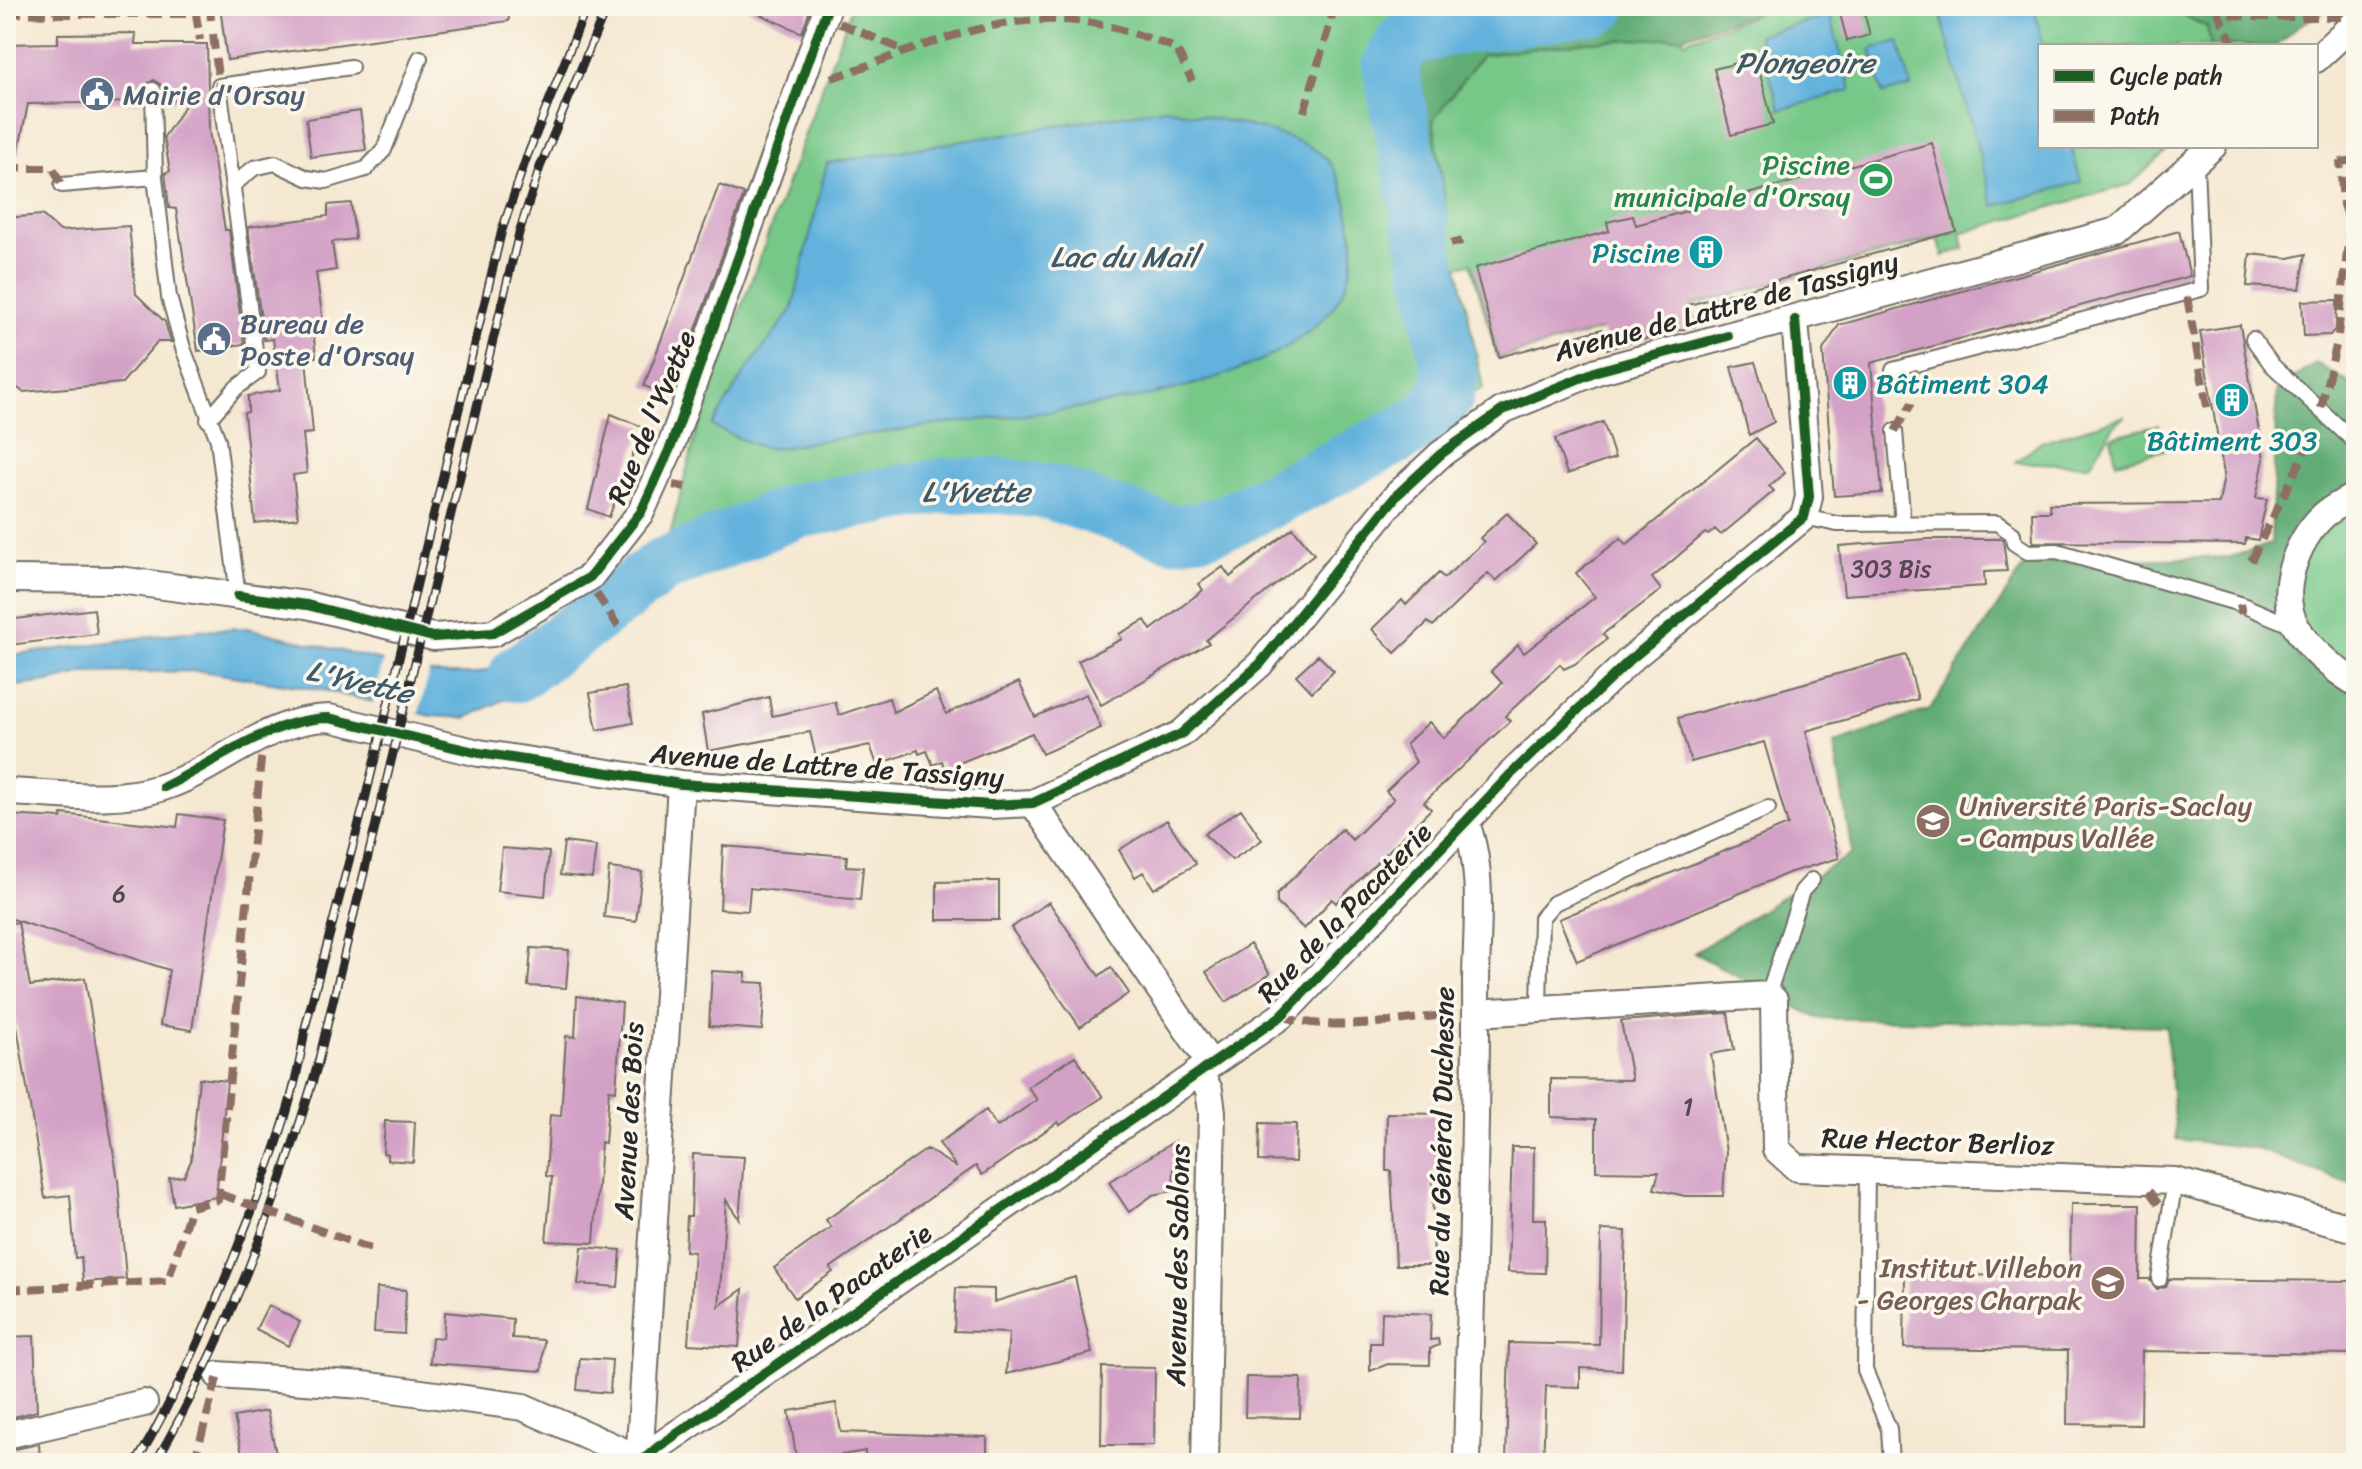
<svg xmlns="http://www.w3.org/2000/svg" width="2362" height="1469" viewBox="0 0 2362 1469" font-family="Sriracha,sans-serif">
<rect width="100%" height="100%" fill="#fbf7ec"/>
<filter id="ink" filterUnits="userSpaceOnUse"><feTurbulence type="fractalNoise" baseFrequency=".0125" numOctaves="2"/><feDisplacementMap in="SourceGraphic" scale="16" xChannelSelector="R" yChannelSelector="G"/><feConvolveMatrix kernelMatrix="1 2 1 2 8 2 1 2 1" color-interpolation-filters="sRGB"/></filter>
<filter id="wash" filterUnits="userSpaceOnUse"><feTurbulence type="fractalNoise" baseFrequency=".006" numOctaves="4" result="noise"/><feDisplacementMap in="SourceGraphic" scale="32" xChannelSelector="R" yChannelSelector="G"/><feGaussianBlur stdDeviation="1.8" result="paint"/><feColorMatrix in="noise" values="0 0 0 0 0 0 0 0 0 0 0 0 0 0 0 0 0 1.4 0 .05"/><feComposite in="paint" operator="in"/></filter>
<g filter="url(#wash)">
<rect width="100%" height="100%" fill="#f5e8d1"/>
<path fill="#76c788" stroke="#50795a" stroke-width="2" d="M852,6H1380L1397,13L1444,195L1433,120L1482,55L1586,42L1682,37L1684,41L1780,6H2166L2207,27L2211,46H2040V146H2172L2131,184L1961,233L1964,249L1943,256L1938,238L1498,358L1471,263L1458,266L1483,388L1429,420L1203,529L1129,520L1050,492L943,486L795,511L662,566L698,426Z
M2126,416L2114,426L2090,465L2015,462L2040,442Z
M2159,425L2164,450L2116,462L2111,437Z
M2356,495V683L2295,627L2296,551Z"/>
<path fill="#60ac74" stroke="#466c50" stroke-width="2" d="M1545,6H1776L1682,37L1586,42L1482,55L1433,120L1446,210L1397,13L1490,16Z
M2166,6H2335L2298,26L2277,46H2211L2207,27Z
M2316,363L2356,387V495L2296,551V627L2356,677V1186L2254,1148L2176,1139L2166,1026L1817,1018L1694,953L1852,853L1834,744L1930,709L2026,563L2231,557L2271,544L2277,390Z"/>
<path fill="#62b2dd" stroke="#466e84" stroke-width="2" d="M1938,6H2033L2044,46H2040V146H2071L2081,182L1994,206Z
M1830,15L1851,90L1780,110L1758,35Z
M1899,41L1911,87L1883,94L1871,49Z
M1166,108C1208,119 1305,130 1330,163C1344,182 1348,208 1352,231C1376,396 1042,411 936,425C895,431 853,437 811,442C798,444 781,450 769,448C751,446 729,433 712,426L745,372L792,310L827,163Z
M566,616L587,637L527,688L467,718L432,716L323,690L201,671L85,673L48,682L6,687V656L198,630L247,628L435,674H473L512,663Z"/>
<path fill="#f5e8d1" d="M384,657L430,668L418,717L372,706Z"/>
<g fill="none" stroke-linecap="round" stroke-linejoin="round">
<path stroke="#62b2dd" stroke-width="56" d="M517,674L662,566L795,511L943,486H1001L1050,492L1172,533L1203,529L1231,520L1429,420L1446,396L1450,375L1390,65L1405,40L1444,29L1599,6"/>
</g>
<g id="blocks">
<path fill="#d3a1c6" d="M220,6H508L509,21L227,60Z
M741,6H811L802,33Z
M1863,8L1870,35L1847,41L1840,14Z
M136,33L135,44H207L209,131L225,230H229L244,344L198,351L176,209L169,208L165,173L170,171L164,137L188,101H163L162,86L154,80L144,86L143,102L28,104L18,154L6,153V44L58,43V34Z
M1756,58L1773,124L1731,135L1714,69Z
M360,111L366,150L311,157L306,119Z
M1932,143L1956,231L1689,305L1695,326L1607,349L1602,329L1499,357L1475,268L1609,231L1607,222L1633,216L1636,225Z
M719,185L744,194L691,343L685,341L666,394L644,386Z
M351,203L355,239L332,242L336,270L316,273L324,328L313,329L316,357L306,359L313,433L303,434L307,473L293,475L298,518L255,523L244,413L248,412V396L280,390L273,339L264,340L248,227L328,216V205Z
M42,215L60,231L129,226L136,294L165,322L171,342H157L122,383L23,392L6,379V218Z
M2179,231L2190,276L1871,363L1882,493L1834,496L1823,350L1839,325Z
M2250,254L2289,258L2306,254L2300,289L2247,286Z
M2337,300L2336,328L2330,335L2304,336L2302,301Z
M2240,325L2264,459L2256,498L2267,499L2258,540L2246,538L2245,544L2033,542L2032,512H2050L2049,504L2219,503L2224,475L2200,331Z
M1755,362L1774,422L1749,435L1731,367Z
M611,414L643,427L609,517L588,509Z
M1603,422L1615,458L1567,474L1555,439Z
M1756,438L1785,473L1769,486L1774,491L1721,535L1715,529L1708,535L1705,533L1652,578L1661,590L1603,634L1607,639L1575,664L1564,669L1560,664L1520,702L1505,716L1510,721L1424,802L1431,809L1336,903L1332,899L1304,929L1277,903V894L1342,829L1352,840L1394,799L1386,791L1416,762L1406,744L1429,722L1444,738L1502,683L1491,671L1518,645L1524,653L1595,597L1576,573L1621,538L1626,545Z
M1507,513L1536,544L1496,581L1488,573L1433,626L1428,622L1395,653L1372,629L1402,600L1406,605L1439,573L1444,578L1484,542L1480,538Z
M1293,528L1314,554L1206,640L1209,643L1101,705L1078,661L1122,639L1119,634L1145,620L1151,630L1203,590L1199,584L1223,567L1230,577Z
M1928,539H2003L2007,571L1984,572L1985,586L1844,595L1839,546Z
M94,609L97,634L10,645L7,620Z
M1318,655L1334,671L1312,692L1296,675Z
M1906,655L1918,699L1806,731L1839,858L1791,872L1577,961L1559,919L1788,825L1764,742L1691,762L1678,718Z
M1019,682L1035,717L1086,694L1101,728L1042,754L1032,733L945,769L942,761L933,765L927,751L919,754L918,750L877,765L870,745L816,757L810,732L708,751L702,714L769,697L772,716L835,702L839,715L889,698L893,712L936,691L946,714Z
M626,687L633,723L597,730L590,693Z
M1241,809L1262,840L1232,860L1204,834Z
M62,814L177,827L179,814L223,820L192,1030L160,1025L169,970L6,917V815L61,818Z
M1167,820L1196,864L1154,889L1143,872L1135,877L1119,850Z
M564,842L596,846L592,878L560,875Z
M723,846L847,856L846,866L863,867L860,900L750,888L748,911L720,909Z
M502,848L549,852L545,896L497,891Z
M609,868L642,872L636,921L604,917Z
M986,881H999V920H937V882Z
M1049,902L1099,976L1111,967L1129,993L1080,1027L1011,928Z
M18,922L30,986L85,978L118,1180L126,1279L83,1282L81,1257L75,1258L70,1195L45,1198L12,996L6,998V924Z
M1250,944L1270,974L1226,1002L1206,972Z
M531,948L569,950L566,988L528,986Z
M712,971L746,973L745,982L765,983L762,1030L709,1026Z
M577,996L622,1003L616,1091L609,1090L605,1143L601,1142L594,1243L546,1241L552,1177L546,1176L550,1115L561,1116L566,1036L575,1037Z
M1728,1013L1734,1050L1711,1054L1726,1152L1723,1196H1685L1654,1189L1659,1172L1596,1171V1119L1551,1117V1079L1632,1080L1621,1021Z
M1075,1056L1103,1097L1060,1125L1058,1122L982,1175L976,1166L830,1268L833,1272L795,1298L774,1268L831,1227L826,1220L927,1149L957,1168L939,1143L986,1110L997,1127L1037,1100L1028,1087Z
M199,1078L227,1081L216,1197L174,1205L169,1178L184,1176L191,1161Z
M1387,1113L1440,1114L1439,1172H1432L1434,1265H1396L1391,1171H1386Z
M385,1121L415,1122L413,1162L387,1160V1154L383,1153Z
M1260,1123L1296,1124L1295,1162L1259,1161Z
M1175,1141L1173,1191L1153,1195L1129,1212L1109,1182Z
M1512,1147H1534L1533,1219H1546L1545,1273L1508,1272Z
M693,1154L744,1157L739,1219L726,1200L719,1306L743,1289L739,1347L688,1344L694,1252L685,1251L687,1216H691Z
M2071,1204H2141L2140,1279H2149L2157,1289L2166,1286L2169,1279L2354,1281L2353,1354L2142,1351L2141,1425L2067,1424L2068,1350L1904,1348L1905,1275L2070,1276Z
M1601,1230L1626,1231L1622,1370L1580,1368V1387L1546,1386L1543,1463H1506L1509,1343L1599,1345Z
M582,1247L621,1250L618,1287L578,1284Z
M1075,1277L1092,1353L1006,1374L1009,1333L954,1331L956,1288L994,1289V1302Z
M377,1288L406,1290L404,1334L374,1332Z
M268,1305L300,1322L288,1346L256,1329Z
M445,1312L513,1319L512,1338L544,1340L542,1371L430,1363L432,1337L443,1338Z
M1382,1312L1431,1314L1430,1340L1438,1339L1439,1345L1430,1349V1365L1388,1364L1370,1371V1343H1381Z
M34,1336L37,1411L6,1419V1337Z
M580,1358L612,1360L610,1393L577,1390Z
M1102,1367L1155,1368L1154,1445H1101Z
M1246,1377L1301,1378L1300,1418L1245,1417Z
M836,1403L841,1432L987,1437V1463H865V1451L797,1463L789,1411Z
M267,1411L278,1463H244L234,1417Z
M39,1444L40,1463H6V1451Z"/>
</g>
</g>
<g filter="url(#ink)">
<use href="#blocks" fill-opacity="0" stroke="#726d65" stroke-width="2"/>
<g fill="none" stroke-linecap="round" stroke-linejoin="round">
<defs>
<path id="lane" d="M155,177L169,297L183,348L218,440L238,596
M62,185L155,177L153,90
M233,185L254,168L275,163L307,178L326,181L366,169L384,150L420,58
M2253,339L2272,365L2356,443
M1893,370L2201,289L2196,163
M208,420L236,388L258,372L219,86L351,67
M1895,431L1903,524
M1804,517L1837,524L1997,523L2013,534L2014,543L2028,552L2057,551L2240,604L2295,627
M1768,995L1802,891L1812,880
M1539,1008L1541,918L1554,903L1768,808
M1867,1171L1865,1370L1889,1429L1891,1463
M2159,1279L2175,1181"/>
<path id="street" d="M2316,59L2356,22
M2356,495C2346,502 2333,507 2324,515C2296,540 2276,594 2297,628C2310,650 2335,670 2356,683
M6,579L119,580L307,605L433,637L493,633L590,577L641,512L671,446L828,6
M6,792C57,793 110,804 160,788C219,770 264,719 329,718L479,753L681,784L991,805L1033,803L1181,734L1260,664L1397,495L1441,454L1503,410L1597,371L2117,231L2213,146
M1033,803L1210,1063
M1465,821C1485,869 1476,932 1476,983C1477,1143 1470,1303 1467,1463
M1476,1013L1768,995L1774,1000L1776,1149L1797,1168L2175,1181L2356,1229
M1198,1071L1209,1090L1212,1112L1205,1463
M218,1375L363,1385L523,1407L620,1450L638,1463
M6,1435L144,1403
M639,1463L681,784
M640,1463L658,1447L1281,1016L1511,774L1631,659L1804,517L1809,497L1795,320"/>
</defs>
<use href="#lane" stroke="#726d65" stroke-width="18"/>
<use href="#street" stroke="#726d65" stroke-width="30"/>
<use href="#lane" stroke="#fff" stroke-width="14"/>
<use href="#street" stroke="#fff" stroke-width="26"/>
<defs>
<path id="rail" d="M136,1463C180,1389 213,1311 244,1231C270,1166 296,1098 305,1028L364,804L502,230L526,159L587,6
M155,1463C227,1339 276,1204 317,1067L519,233L540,167L607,6"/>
</defs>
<use href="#rail" stroke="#2b2b2b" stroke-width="9"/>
<use href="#rail" stroke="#fbf7ec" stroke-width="6" stroke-dasharray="18" stroke-linecap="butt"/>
<path stroke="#8d6e63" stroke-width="8" stroke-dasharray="16 8" stroke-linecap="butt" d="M129,6L130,14H196L200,40
M210,6L211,20
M6,13L56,14L57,6
M56,14H130
M839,23L908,52
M213,34L219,86
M2234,46L2218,13L2250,17H2356
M832,78C906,53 984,16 1063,20C1101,21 1141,35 1176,48L1192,81
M1304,112L1335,6
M2340,162L2356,160
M6,168H53L62,185
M1451,244L1462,241
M2187,297L2208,412
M2338,335L2350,224L2343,205L2340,160
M1913,370L1919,391
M2321,408L2336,346
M1895,431L1912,403
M673,485L685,487
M2251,561L2312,438
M596,593L618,626
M2240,604L2242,614
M1281,1016C1336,1034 1399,1019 1455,1014
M2149,1191L2162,1209
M220,1194L374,1250
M6,1290L168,1281L191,1207L218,1200L262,750
M194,1463L218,1375"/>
<defs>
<path id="cycleway" d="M238,596L307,605L433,637L493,633L590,577L641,512L671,446L828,6
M164,787C216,762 270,719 329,718L479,753L681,784L991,805L1033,803L1181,734L1260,664L1397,495L1441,454L1503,410L1597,371L1728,336
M640,1463L658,1447L1281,1016L1511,774L1631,659L1804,517L1809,497L1795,320"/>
</defs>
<use href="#cycleway" stroke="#fbf7ec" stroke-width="15"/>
<use href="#cycleway" stroke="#1b5e20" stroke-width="10"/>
</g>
</g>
<defs>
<symbol id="civic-disc" viewBox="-11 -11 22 22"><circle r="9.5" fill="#5c6f8a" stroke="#fbf7ec"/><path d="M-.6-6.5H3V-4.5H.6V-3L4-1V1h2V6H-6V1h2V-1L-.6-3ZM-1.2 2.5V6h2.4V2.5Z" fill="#fff"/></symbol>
<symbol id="stadium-disc" viewBox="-11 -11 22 22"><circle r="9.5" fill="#2e9e5b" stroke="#fbf7ec"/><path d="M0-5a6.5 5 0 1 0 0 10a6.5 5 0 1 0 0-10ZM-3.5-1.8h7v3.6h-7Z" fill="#fff"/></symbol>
<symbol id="building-disc" viewBox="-11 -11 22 22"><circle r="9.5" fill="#0f9aa8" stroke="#fbf7ec"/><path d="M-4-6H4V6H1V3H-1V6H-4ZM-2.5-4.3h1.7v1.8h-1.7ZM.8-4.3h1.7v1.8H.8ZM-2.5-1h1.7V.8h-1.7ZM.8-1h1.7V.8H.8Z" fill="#fff"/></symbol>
<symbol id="university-disc" viewBox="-11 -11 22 22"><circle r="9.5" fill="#8d6e63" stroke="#fbf7ec"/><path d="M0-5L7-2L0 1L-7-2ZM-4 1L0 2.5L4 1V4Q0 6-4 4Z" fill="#fff"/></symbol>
</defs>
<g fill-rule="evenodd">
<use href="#civic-disc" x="77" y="74" width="40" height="40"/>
<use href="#stadium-disc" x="1856" y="160" width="40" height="40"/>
<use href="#building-disc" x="1686" y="232" width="40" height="40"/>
<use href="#civic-disc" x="194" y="319" width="40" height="40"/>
<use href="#building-disc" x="1830" y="363" width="40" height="40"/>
<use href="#building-disc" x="2212" y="380" width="40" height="40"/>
<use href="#university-disc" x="1913" y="801" width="40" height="40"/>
<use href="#university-disc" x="2088" y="1263" width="40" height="40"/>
</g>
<g text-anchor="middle" stroke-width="7" stroke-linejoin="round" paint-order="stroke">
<g font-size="24" fill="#554852">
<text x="1891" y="577">303 Bis</text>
<text x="119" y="902">6</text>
<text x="1688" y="1115">1</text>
</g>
<g font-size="28" fill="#4e5e75" stroke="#fbf7ec" text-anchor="start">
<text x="123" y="104">Mairie d'Orsay</text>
<text x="240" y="333">Bureau de<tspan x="240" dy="32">Poste d'Orsay</tspan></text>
</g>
<g font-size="28" fill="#27864d" stroke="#fbf7ec" text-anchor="end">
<text x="1850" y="174">Piscine<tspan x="1850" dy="32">municipale d'Orsay</tspan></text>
</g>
<g font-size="28" fill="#0d838f" stroke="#fbf7ec" text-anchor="end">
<text x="1680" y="262">Piscine</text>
<text x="1876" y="393" text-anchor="start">Bâtiment 304</text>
<text x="2232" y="450" text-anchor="middle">Bâtiment 303</text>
</g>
<g font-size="28" fill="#2b2b2b" stroke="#fbf7ec">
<text transform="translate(1726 306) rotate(-15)" y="10">Avenue de Lattre de Tassigny</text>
<text transform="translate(651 417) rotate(-67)" y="10">Rue de l'Yvette</text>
<text transform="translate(827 765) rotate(4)" y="10">Avenue de Lattre de Tassigny</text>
<text transform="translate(1344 912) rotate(-46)" y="10">Rue de la Pacaterie</text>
<text transform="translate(628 1121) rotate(-87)" y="10">Avenue des Bois</text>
<text transform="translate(1441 1141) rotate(-89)" y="10">Rue du Général Duchesne</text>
<text transform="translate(1938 1141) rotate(2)" y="10">Rue Hector Berlioz</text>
<text transform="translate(1177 1265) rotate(-89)" y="10">Avenue des Sablons</text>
<text transform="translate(831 1297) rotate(-35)" y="10">Rue de la Pacaterie</text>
</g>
<g font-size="28" fill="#785e54" stroke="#fbf7ec" text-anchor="start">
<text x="1959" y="815">Université Paris-Saclay<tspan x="1959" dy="32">- Campus Vallée</tspan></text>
<text x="2082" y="1277" text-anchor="end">Institut Villebon<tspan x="2082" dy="32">- Georges Charpak</tspan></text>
</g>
<g font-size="30" font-style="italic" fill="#3e5a69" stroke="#fbf7ec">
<text x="1805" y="73">Plongeoire</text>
<text x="1124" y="267">Lac du Mail</text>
<text x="976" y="502">L'Yvette</text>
<text transform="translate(360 682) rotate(13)" y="10">L'Yvette</text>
</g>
</g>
<rect width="2362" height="1469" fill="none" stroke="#fbf7ec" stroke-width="32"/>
<rect x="2038" y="44" width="280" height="104" fill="#fbf7ec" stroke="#a8a59f" stroke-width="2"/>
<rect x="2054" y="70" width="40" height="12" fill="#1b5e20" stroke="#a8a59f" stroke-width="2"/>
<text x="2110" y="84" font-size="24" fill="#2b2b2b">Cycle path</text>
<rect x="2054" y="110" width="40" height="12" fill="#8d6e63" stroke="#a8a59f" stroke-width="2"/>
<text x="2110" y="124" font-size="24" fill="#2b2b2b">Path</text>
</svg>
